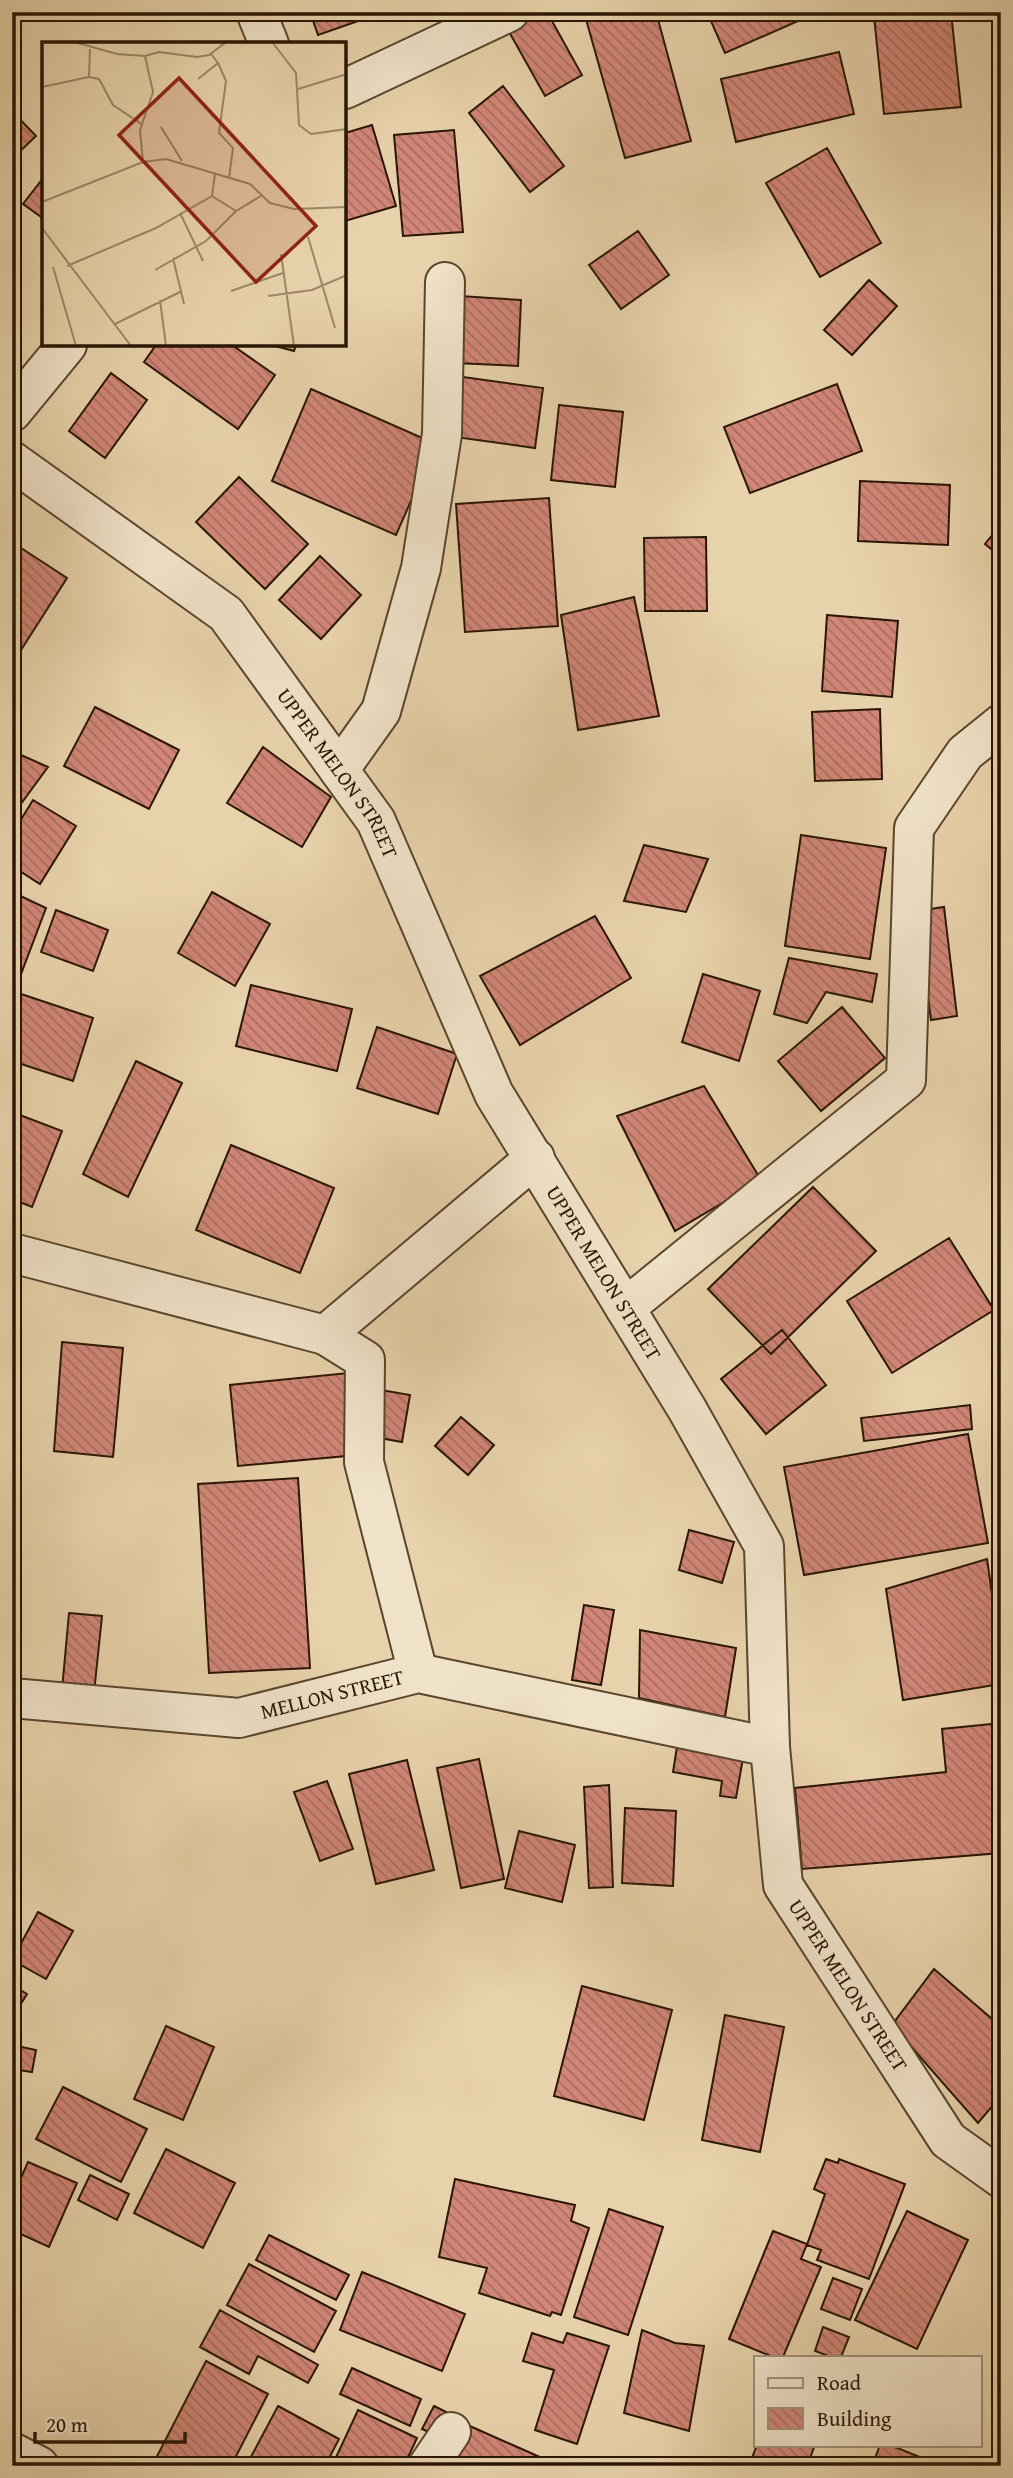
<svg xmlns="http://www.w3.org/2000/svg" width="1013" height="2478" viewBox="0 0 1013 2478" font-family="'Gentium Book Plus',serif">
<defs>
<pattern id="building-back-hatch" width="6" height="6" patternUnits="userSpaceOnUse" patternTransform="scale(1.75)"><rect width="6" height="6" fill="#d18677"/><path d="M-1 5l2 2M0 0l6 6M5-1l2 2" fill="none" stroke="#aa6d60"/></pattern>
</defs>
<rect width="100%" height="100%" fill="#e8d2ab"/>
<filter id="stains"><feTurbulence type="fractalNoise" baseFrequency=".00286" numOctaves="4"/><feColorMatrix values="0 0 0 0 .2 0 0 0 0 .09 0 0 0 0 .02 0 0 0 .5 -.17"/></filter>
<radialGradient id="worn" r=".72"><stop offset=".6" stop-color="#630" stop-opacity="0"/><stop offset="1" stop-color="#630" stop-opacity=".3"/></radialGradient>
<path fill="url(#building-back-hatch)" stroke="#291605" stroke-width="2" d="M310,12H384L318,35Z
M540,12H547L582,75L545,96L508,30Z
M584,12H656L691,141L625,158Z
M707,12H813L814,14L725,53Z
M916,12H951L961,107L884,114L874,16Z
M839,52L854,114L736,142L721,79Z
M503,86L564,166L530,192L469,113Z
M12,111L36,136L12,159Z
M372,125L396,206L345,221V133Z
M454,130L463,232L403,236L394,135Z
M827,148L881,243L820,277L766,183Z
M44,177V219L23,204Z
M638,231L669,275L621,309L589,265Z
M869,280L897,306L852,355L824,330Z
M460,296L521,300L518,366L456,363Z
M156,345H232L275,375L238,429L144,362Z
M271,345H296L294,351Z
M111,373L147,400L105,458L69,431Z
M463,377L543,388L535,448L455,437Z
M837,384L862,451L750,493L724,427Z
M311,389L436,444L396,535L272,481Z
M559,405L623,412L615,487L551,480Z
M239,477L308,544L265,589L196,522Z
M860,481L950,485L948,545L858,541Z
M549,498L558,626L465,632L456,504Z
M1001,524V557L985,544Z
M706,537L707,611H645L644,538Z
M18,546L67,578L12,664V555Z
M320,556L361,595L321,639L279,600Z
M634,597L659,716L578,730L561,615Z
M827,615L898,621L892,697L822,691Z
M95,707L179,750L149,809L64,766Z
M880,709L882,779L815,781L812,712Z
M263,747L331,797L302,847L227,803Z
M12,751L48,767L12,816Z
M33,800L76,826L40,884L12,866V834Z
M801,835L886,848L870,959L785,946Z
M644,845L708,859L686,912L624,901Z
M12,892L46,908L18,982L12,980Z
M212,892L270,924L235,986L178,953Z
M944,907L957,1016L931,1020L917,911Z
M56,910L108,930L93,971L41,952Z
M595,916L631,978L520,1045L480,976Z
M789,958L877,974L872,1002L826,992L807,1023L774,1014Z
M703,974L760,991L739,1061L682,1042Z
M251,985L352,1009L337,1071L236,1046Z
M12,991L93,1018L73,1081L12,1061Z
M842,1007L885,1058L821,1111L778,1061Z
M377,1027L457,1054L438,1114L357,1088Z
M136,1061L182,1083L128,1197L83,1174Z
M704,1086L761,1180L675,1231L617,1116Z
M12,1112L62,1131L32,1207L12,1199Z
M231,1145L334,1188L300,1273L196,1230Z
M813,1187L876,1251L771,1354L708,1289Z
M949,1238L994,1310L892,1373L847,1301Z
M782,1330L826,1385L766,1434L721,1379Z
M12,1332L21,1335L12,1360Z
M62,1342L123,1348L113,1457L54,1451Z
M348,1373L357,1455L238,1466L230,1385Z
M381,1390L410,1395L402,1442L374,1437Z
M970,1405L972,1429L864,1441L861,1418Z
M461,1417L494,1445L468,1475L435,1446Z
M968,1434L988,1543L804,1575L784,1467Z
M298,1478L310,1668L209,1673L198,1484Z
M689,1530L734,1542L722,1583L679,1570Z
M987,1559L1001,1657V1684L903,1700L886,1589Z
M584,1605L614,1610L601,1685L572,1680Z
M69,1613L102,1616L94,1693L62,1690Z
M640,1630L736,1648L725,1717L639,1698Z
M1001,1723V1853L802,1869L795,1788L946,1772L942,1729Z
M677,1747L743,1758L736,1798L720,1796L722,1781L673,1772Z
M479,1759L504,1879L461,1888L437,1768Z
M407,1760L434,1870L376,1884L349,1774Z
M327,1781L353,1849L320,1861L294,1792Z
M609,1785L613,1887L589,1888L584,1787Z
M625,1808L676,1811L673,1886L622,1883Z
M519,1831L575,1845L562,1902L505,1888Z
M38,1912L73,1931L46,1979L12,1960Z
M934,1969L998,2024L1001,2020V2096L978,2123L892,2025Z
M12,1985L27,1994L12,2018Z
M582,1986L672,2010L644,2120L554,2096Z
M725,2015L784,2027L760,2152L702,2140Z
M166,2026L214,2047L183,2120L134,2099Z
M12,2045L36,2050L32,2072L12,2069Z
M63,2087L147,2129L121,2182L36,2139Z
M166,2149L235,2183L203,2248L134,2213Z
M826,2159L838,2163L839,2159L905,2184L869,2279L817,2260L821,2250L807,2245L825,2194L814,2189Z
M28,2162L77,2183L49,2247L12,2230V2198Z
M90,2175L129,2194L117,2220L78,2200Z
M455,2179L575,2205L571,2221L589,2228L561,2315L552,2312L550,2316L479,2293L487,2268L439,2257Z
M609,2209L663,2227L628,2335L574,2317Z
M907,2211L968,2240L917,2349L855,2320Z
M773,2231L807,2244L801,2259L821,2267L783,2357H773L729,2339Z
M269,2235L349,2275L336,2300L256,2260Z
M249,2264L336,2311L314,2352L227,2305Z
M362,2272L465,2314L442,2371L340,2330Z
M833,2278L862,2289L850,2320L821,2309Z
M220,2310L318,2365L308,2383L258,2356L249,2374L200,2347Z
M823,2327L849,2337L841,2357H831L815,2351Z
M642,2330L675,2343L704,2346L689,2431L624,2413Z
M532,2333L563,2343L567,2333L609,2346L577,2444L535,2430L554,2370L523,2361Z
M206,2361L268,2394L231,2466H152Z
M352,2368L421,2399L410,2426L340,2394Z
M278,2406L339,2439L325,2466H246Z
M434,2406L456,2417L444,2439L422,2429Z
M358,2410L417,2438L404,2466H332Z
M463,2423L560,2466H445Z
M757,2445H815L807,2466H757L750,2463Z
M880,2445H890L942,2466H872Z"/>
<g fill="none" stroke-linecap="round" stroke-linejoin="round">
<defs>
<g id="minor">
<path d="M256,12L269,44"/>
<path d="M345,89L509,12"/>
<path d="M12,412L67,345"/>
<path id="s1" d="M12,461L226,614L376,821L494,1094L687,1409L764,1546L770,1747L783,1885L948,2140L1001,2178"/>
<path d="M339,770L381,711L421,568L442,434L445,282"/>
<path d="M12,1253L325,1335L535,1158"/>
<path d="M625,1308L906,1080L914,828L965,753L1001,724"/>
<path d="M325,1335L365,1360L364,1462L418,1673"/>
<path id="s2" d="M12,1698L239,1718L418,1673L770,1747"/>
<path d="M12,2452L39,2466"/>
<path d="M428,2466L451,2432"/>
</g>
</defs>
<use href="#minor" stroke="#59452e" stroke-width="42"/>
<use href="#minor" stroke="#f0e2c8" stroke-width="38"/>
</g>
<g text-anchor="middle" stroke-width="5" stroke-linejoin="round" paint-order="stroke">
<g font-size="21" fill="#291605" stroke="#f0e2c8">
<text dy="7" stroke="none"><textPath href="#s1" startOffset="458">UPPER MELON STREET</textPath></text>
<text dy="7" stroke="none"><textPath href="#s1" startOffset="1026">UPPER MELON STREET</textPath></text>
<text dy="7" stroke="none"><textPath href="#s2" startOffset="324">MELLON STREET</textPath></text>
<text dy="7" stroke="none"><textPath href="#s1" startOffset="1802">UPPER MELON STREET</textPath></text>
</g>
</g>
<g transform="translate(42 42)">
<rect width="304" height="304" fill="#e8d2ab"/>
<path fill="none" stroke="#9c8769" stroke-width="2" d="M36,1L75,12L103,14L117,10L155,15L167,13L183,1M231,1L254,31L257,83L269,92L305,87M176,21L184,39L177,91L191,106L187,136M47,35L48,7M156,37L176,21L169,12M0,45L47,35L57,37L71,63L101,83M256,47L305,32M119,85L140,119M101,120L98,88L111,50L103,14M170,154L194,169M0,160L101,120L124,117L208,142L228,161L252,167L305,165M138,171L161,219M0,186L89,304M266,195L293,286M239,212L252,304M131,216L142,262M25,224L114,186L170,154L173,132M11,225L34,304M113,228L164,199L194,169L219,154M189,249L241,231M226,254L270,248L305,233M118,258L124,304M73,282L138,250"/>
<path fill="#8f2418" fill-opacity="0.15" stroke="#8f2418" stroke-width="3.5" d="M137,36L274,184L214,240L77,93Z"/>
<rect width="304" height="304" fill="none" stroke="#291605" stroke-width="3.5"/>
</g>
<rect width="1013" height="2478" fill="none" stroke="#e8d2ab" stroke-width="42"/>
<rect x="14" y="14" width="985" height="2450" fill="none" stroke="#291605" stroke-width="3.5"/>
<rect x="21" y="21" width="971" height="2436" fill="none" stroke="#291605" stroke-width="2"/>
<rect x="754" y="2356" width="228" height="91" fill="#f0e2c8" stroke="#a0907a" stroke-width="2"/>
<rect x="768" y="2378" width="35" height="10" fill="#f0e2c8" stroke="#a0907a" stroke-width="2"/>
<text x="817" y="2390" font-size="21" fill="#291605">Road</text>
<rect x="768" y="2408" width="35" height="21" fill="url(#building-back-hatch)" stroke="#a0907a" stroke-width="2"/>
<text x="817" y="2426" font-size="21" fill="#291605">Building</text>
<path d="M35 2432v10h150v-10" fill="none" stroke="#291605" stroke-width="3.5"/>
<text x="46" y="2432" font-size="21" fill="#291605" stroke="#f0e2c8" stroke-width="5" paint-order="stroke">20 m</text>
<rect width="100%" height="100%" filter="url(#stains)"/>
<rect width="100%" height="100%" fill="url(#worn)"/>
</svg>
